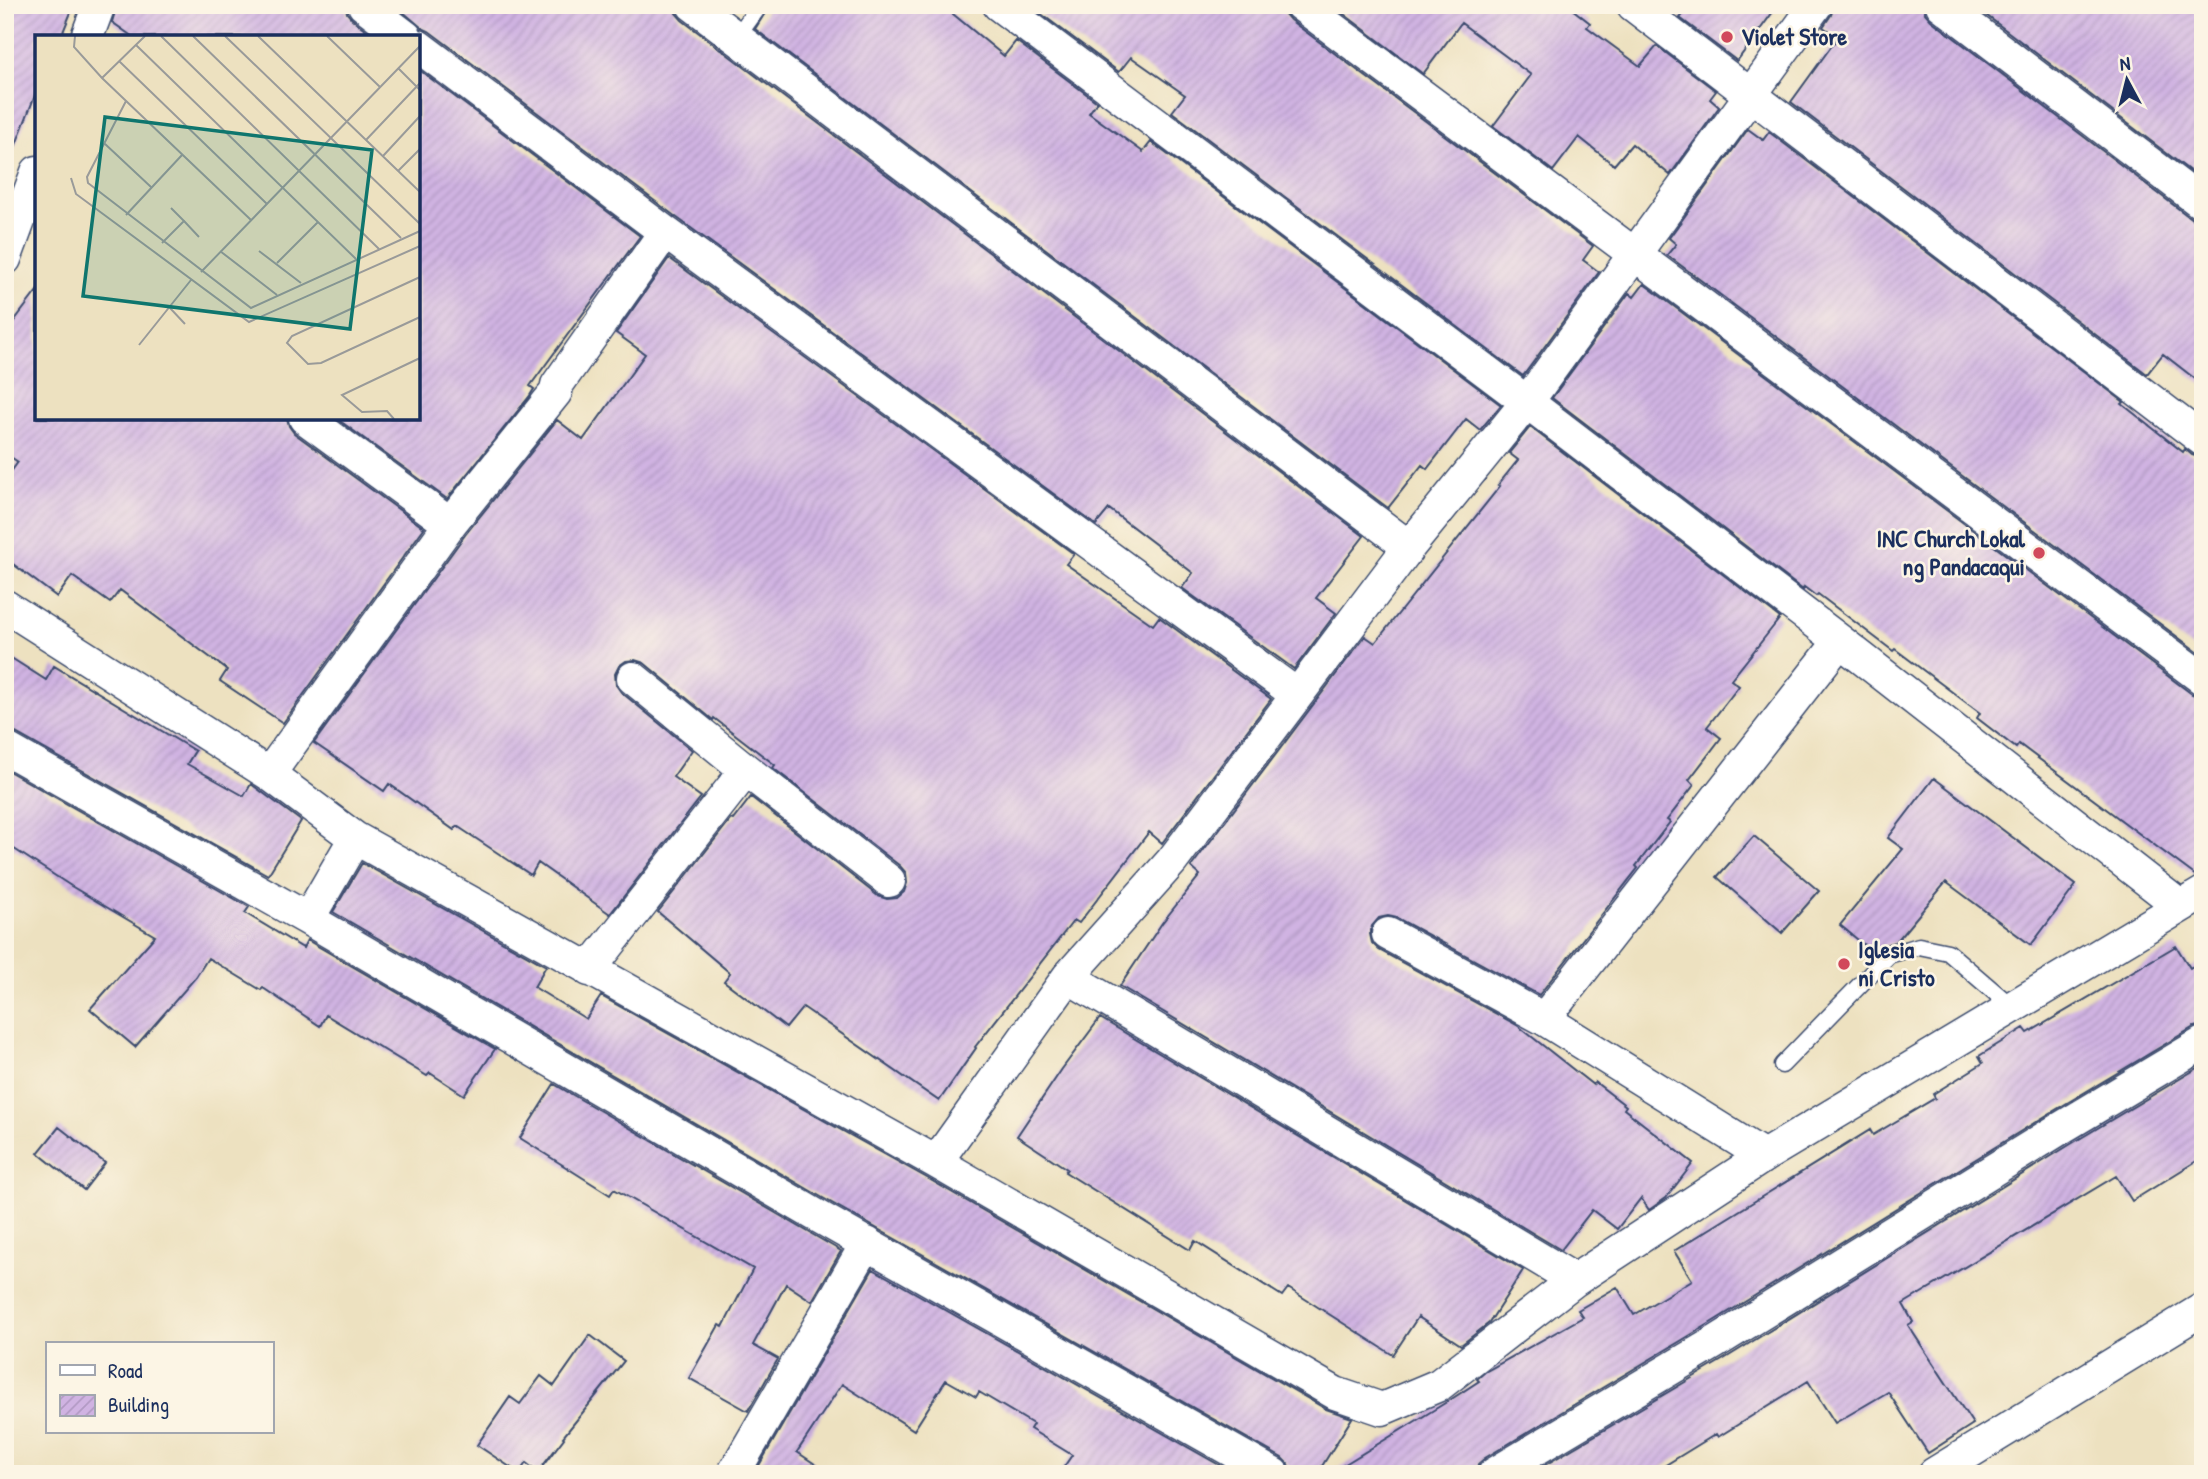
<svg xmlns="http://www.w3.org/2000/svg" width="2208" height="1479" viewBox="0 0 2208 1479" font-family="'Patrick Hand',sans-serif">
<defs>
<pattern id="building-hatch" width="6" height="6" patternUnits="userSpaceOnUse" patternTransform="scale(1.75)"><rect width="6" height="6" fill="#d0b3e2"/><path d="M-1 1l2-2M0 6l6-6M5 7l2-2" fill="none" stroke="#b29ac4"/></pattern>
</defs>
<rect width="100%" height="100%" fill="#fcf5e5"/>
<filter id="ink" filterUnits="userSpaceOnUse"><feTurbulence type="fractalNoise" baseFrequency=".0143" numOctaves="2"/><feDisplacementMap in="SourceGraphic" scale="14" xChannelSelector="R" yChannelSelector="G"/><feConvolveMatrix kernelMatrix="1 2 1 2 8 2 1 2 1" color-interpolation-filters="sRGB"/></filter>
<filter id="wash" filterUnits="userSpaceOnUse"><feTurbulence type="fractalNoise" baseFrequency=".00686" numOctaves="4" result="noise"/><feDisplacementMap in="SourceGraphic" scale="28" xChannelSelector="R" yChannelSelector="G"/><feGaussianBlur stdDeviation="1.57" result="paint"/><feColorMatrix in="noise" values="0 0 0 0 0 0 0 0 0 0 0 0 0 0 0 0 0 1.4 0 .05"/><feComposite in="paint" operator="in"/></filter>
<g filter="url(#wash)">
<rect width="100%" height="100%" fill="#ede1c0"/>
<g id="blocks">
<path fill="url(#building-hatch)" d="M5,5H74L61,37H37V90L8,165L5,164Z
M117,5H346L347,13L352,19L375,37H133L112,22Z
M395,5H675L676,13L682,20L1364,536L1316,598L1336,613L1294,669L1182,588L1193,573L1109,509L1096,525L676,217L429,31L422,28Z
M770,5H942L1004,56L1016,41L1097,102L1089,113L1143,152L1151,142L1501,405L1480,430L1466,419L1427,469L1422,465L1388,508L755,29Z
M1046,5H1283L1284,13L1290,20L1593,246L1583,260L1599,272L1523,376L1172,112L1185,95L1131,57L1119,72L1040,13Z
M1332,5H1567L1590,23L1587,27L1640,66L1657,46L1716,91L1710,99L1719,107L1670,175L1632,144L1614,165L1579,137L1553,171L1493,126L1531,75L1461,23L1423,74Z
M1691,5H1778L1737,61L1680,18Z
M1834,5H1924L1925,13L1931,20L2192,219L2203,222V385L2163,354L2147,374L1791,102L1838,37L1823,27L1831,15Z
M1973,5H2203V181Z
M418,69L640,236L530,386L534,389L529,397L447,499L336,418H418Z
M1748,129L1763,140L1769,132L2124,402L2122,404L2183,452L2185,449L2192,455L2203,458V656L1667,255L1676,244L1669,238Z
M669,258L1074,554L1066,564L1153,625L1159,617L1271,699L1162,843L1149,832L1079,923L1074,920L975,1047L976,1048L939,1101L803,1007L786,1028L724,981L730,973L658,912L731,819L733,820L751,797L878,896L887,899L897,898L904,892L907,883L906,873L900,866L773,768L775,765L714,718L713,720L644,663L635,660L626,661L619,666L615,674L616,685L621,692L692,750L673,777L701,797L610,914L538,863L531,875L457,826L454,830L389,784L384,791L314,743L465,535L557,420L583,440L645,354L616,333Z
M1644,284L2192,694L2203,697V875L2196,876L2019,744L2016,748L1977,718L1980,713L1895,649L1893,651L1818,594L1816,596L1804,587L1803,590L1552,398L1629,293L1634,297Z
M37,291V418H287L289,426L294,433L424,528L283,723L220,681L227,670L120,590L110,603L72,576L57,597L5,558V480L18,462L5,453V333Z
M1530,427L1780,618L1731,680L1739,686L1707,727L1721,738L1689,780L1694,785L1667,820L1670,822L1636,866L1638,868L1539,995L1397,918L1388,916L1379,918L1372,926L1370,934L1372,943L1379,950L1517,1025L1593,1085L1595,1082L1626,1106L1624,1109L1693,1163L1666,1198L1649,1210L1641,1198L1617,1229L1592,1210L1561,1250L1120,986L1162,923L1200,875L1191,867L1365,636L1375,643L1500,486L1498,485L1518,460L1509,453Z
M5,654L46,680L54,666L195,751L187,764L244,796L251,784L301,821L268,875L14,732L5,730Z
M5,769L249,907L245,913L303,948L307,940L495,1049L464,1095L430,1073L427,1076L326,1015L320,1026L263,988L261,990L208,958L196,977L135,1047L90,1009L155,936L71,886L5,843Z
M1934,778L2076,885L2031,945L1946,882L1896,942L1885,945L1875,954L1840,925L1903,849L1888,838Z
M1754,836L1819,891L1782,933L1717,877Z
M362,863L546,966L534,987L586,1019L601,996L927,1178L1326,1409L1352,1418L1317,1474H1291L1288,1464L1282,1458L823,1198L333,912Z
M2176,946L2190,968L2203,961V1025L2194,1027L2052,1112L1704,1327L1485,1458L1478,1464L1476,1474H1329L1450,1400L1479,1381L1477,1379L1485,1372L1583,1317L1578,1310L1617,1287L1634,1315L1692,1280L1674,1251L1870,1130L1873,1135L1935,1098L1933,1094L1983,1063L1979,1056L2024,1028L2028,1033Z
M1100,1018L1523,1270L1489,1323L1461,1345L1418,1317L1393,1355L1288,1288L1282,1296L1195,1241L1190,1250L1065,1172L1067,1169L1017,1136L1062,1069Z
M2203,1065V1157L2132,1201L2116,1176L1903,1304L1913,1322L1908,1325L1973,1424L1928,1453L1888,1392L1835,1423L1808,1381L1718,1437L1716,1434L1651,1474H1530L1724,1359L2071,1144Z
M554,1084L841,1251L812,1301L786,1284L753,1345L778,1359L748,1411L689,1378L719,1325L723,1327L753,1269L614,1189L610,1195L520,1138Z
M59,1127L105,1163L84,1190L38,1153Z
M873,1269L1235,1474H1059L1072,1455L1030,1429L1033,1424L979,1392L976,1397L946,1380L914,1430L842,1384L797,1452L830,1474H754Z
M590,1335L624,1361L563,1437L564,1438L538,1472L526,1463L519,1473L477,1445L510,1397L520,1404L541,1376L554,1386Z"/>
</g>
</g>
<g filter="url(#ink)">
<use href="#blocks" fill-opacity="0" stroke="#3a4a6d" stroke-width="2"/>
<g fill="none" stroke-linecap="round" stroke-linejoin="round">
<defs>
<path id="lane" d="M736,38L760,5
M1782,1065L1889,955L1919,946L1948,952L2012,1007"/>
<path id="street" d="M364,5L406,37
M693,5L1409,547
M999,5L1527,402L1840,641L2180,906
M1301,5L2203,679
M1633,5L2203,440
M1942,5L2203,204
M87,37L99,5
M418,46L665,232L1296,694
M5,259L37,172
M305,418L450,524
M5,606L269,774L355,838L936,1162L1335,1393L1382,1409L1439,1385L1575,1280L1764,1156L2203,893
M5,748L308,919L814,1214L1273,1474
M746,770L889,881
M269,774L450,524L556,392L557,385L665,232
M308,919L355,838
M1388,934L1544,1019L1764,1156
M589,970L746,770L633,678
M1068,977L1575,1280
M1544,1019L1840,641
M936,1162L1068,977L1172,861L1409,547L1527,402L1816,5
M733,1474L867,1243
M1494,1474L1714,1343L2061,1128L2203,1043
M1934,1474L2203,1309"/>
</defs>
<use href="#lane" stroke="#3a4a6d" stroke-width="19"/>
<use href="#street" stroke="#3a4a6d" stroke-width="35"/>
<use href="#lane" stroke="#fff" stroke-width="16"/>
<use href="#street" stroke="#fff" stroke-width="32"/>
</g>
</g>
<g fill="#d1495b" stroke="#fcf5e5" stroke-width="2.5">
<circle cx="1727" cy="37" r="7"/>
<circle cx="2039" cy="553" r="7"/>
<circle cx="1844" cy="964" r="7"/>
</g>
<g text-anchor="middle" stroke-width="5" stroke-linejoin="round" paint-order="stroke">
<g font-size="24" font-weight="bold" fill="#1b2f5e" stroke="#fcf5e5" text-anchor="start">
<text x="1741" y="45">Violet Store</text>
<text x="2025" y="547" text-anchor="end">INC Church Lokal<tspan x="2025" dy="28">ng Pandacaqui</tspan></text>
<text x="1858" y="958">Iglesia<tspan x="1858" dy="28">ni Cristo</tspan></text>
</g>
</g>
<g transform="translate(35 35)">
<rect width="385" height="385" fill="#ede1c0"/>
<path fill="none" stroke="#999a99" stroke-width="2" d="M40,1L39,12L67,43L216,185M126,1L344,214M158,1L366,203M190,1L385,189M223,1L385,157M292,1L345,52M101,10L321,224M84,26L232,169M363,33L385,55M67,43L110,1M91,66L52,142L53,148L216,273L385,196M331,105L385,48M69,108L116,152M348,121L385,81M363,136L385,114M36,143L41,159L214,287L385,211M91,180L147,120M149,186L164,202M127,208L149,186L136,173M185,216L242,260M224,216L266,248M242,228L283,187M166,237L385,11M385,242L257,301L252,308L273,329L286,328L385,282M135,273L150,289M104,310L156,245M359,384L352,376L327,377L307,360L385,323"/>
<path fill="#0f766e" fill-opacity="0.15" stroke="#0f766e" stroke-width="3.5" d="M70,82L337,115L315,294L48,261Z"/>
<rect width="385" height="385" fill="none" stroke="#1b2f5e" stroke-width="3.5"/>
</g>
<rect width="2208" height="1479" fill="none" stroke="#fcf5e5" stroke-width="28"/>
<rect x="46" y="1342" width="228" height="91" fill="#fcf5e5" stroke="#a2a6af" stroke-width="2"/>
<rect x="60" y="1365" width="35" height="10" fill="#ffffff" stroke="#a2a6af" stroke-width="2"/>
<text x="108" y="1378" font-size="21" fill="#1b2f5e">Road</text>
<rect x="60" y="1395" width="35" height="21" fill="url(#building-hatch)" stroke="#a2a6af" stroke-width="2"/>
<text x="108" y="1412" font-size="21" fill="#1b2f5e">Building</text>
<g transform="translate(2127 80) rotate(353)" stroke="#fcf5e5" stroke-width="5" paint-order="stroke">
<path d="M0-5L12 26L0 18L-12 26Z" fill="#1b2f5e"/>
<text y="-10" font-size="19" font-weight="bold" text-anchor="middle" fill="#1b2f5e">N</text>
</g>
</svg>
